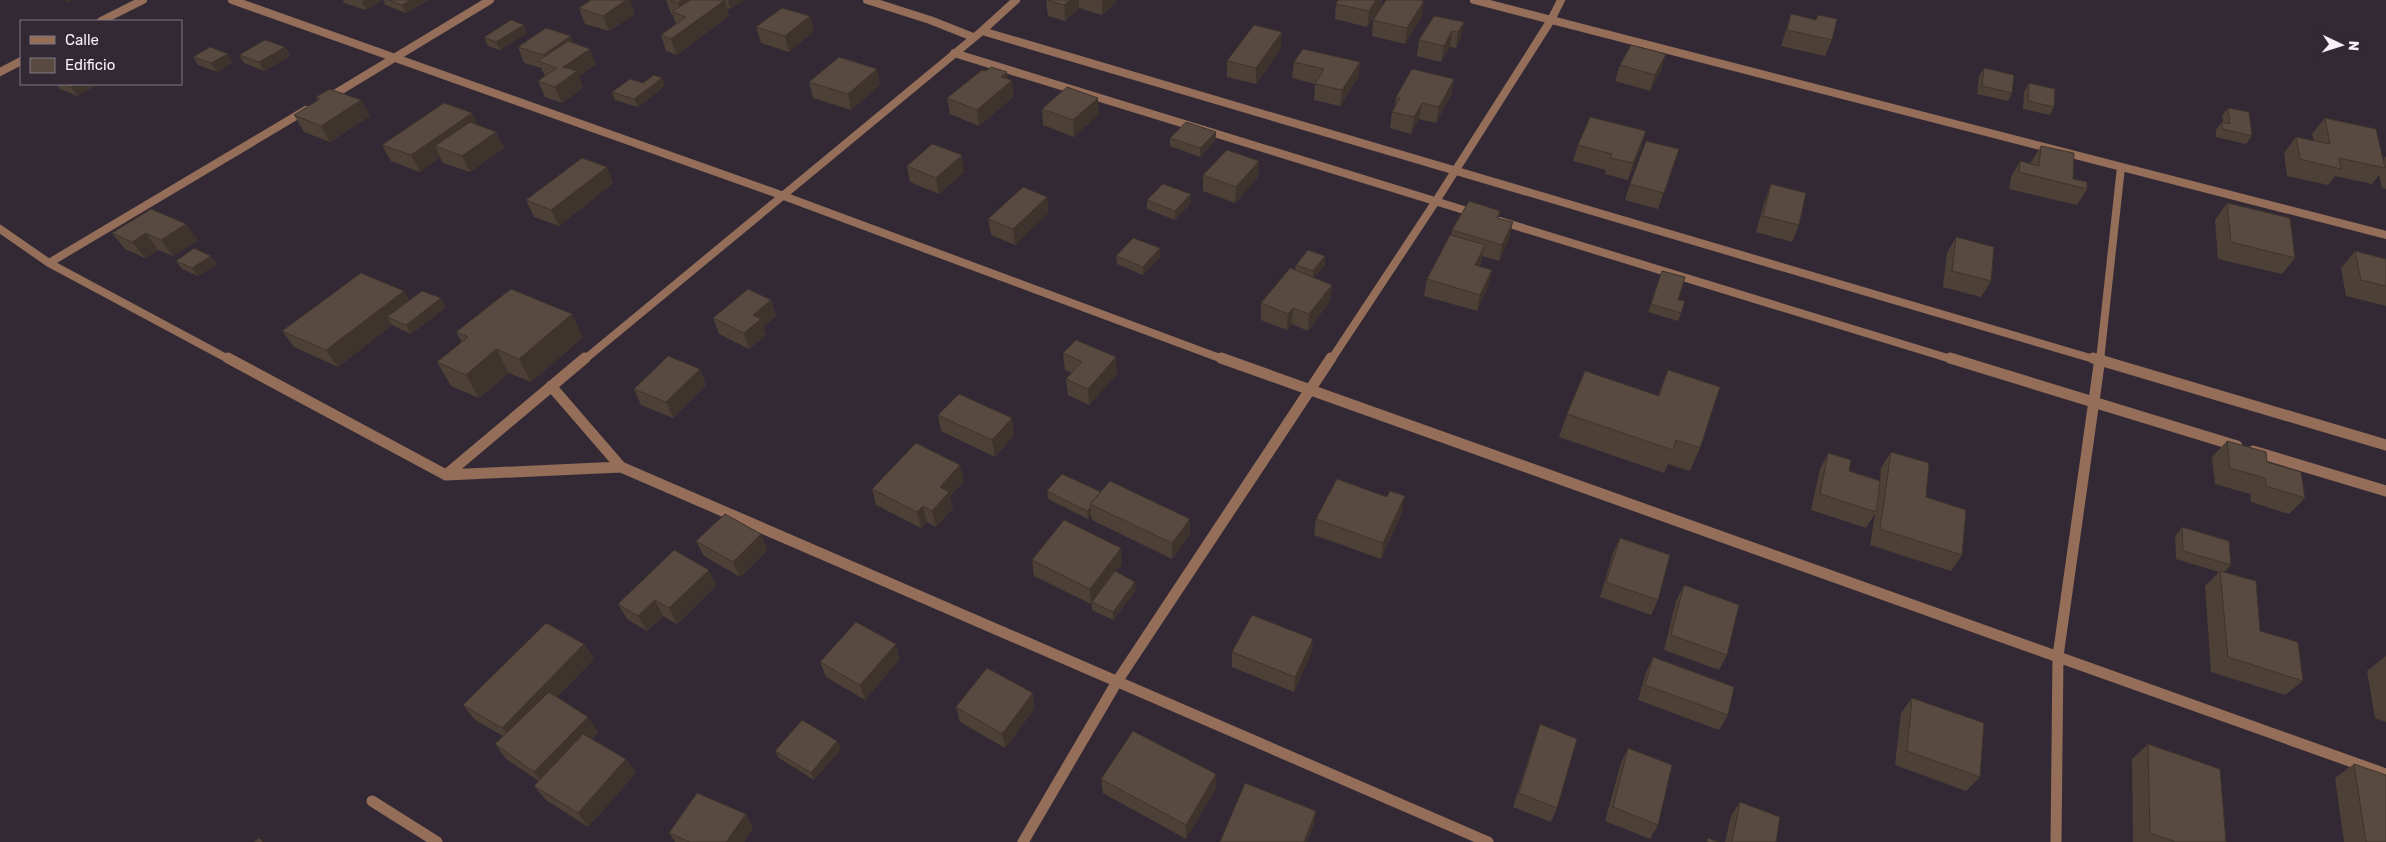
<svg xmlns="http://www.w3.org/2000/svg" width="2386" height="842" viewBox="0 0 2386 842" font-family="Rubik,sans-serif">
<rect width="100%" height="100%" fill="#332934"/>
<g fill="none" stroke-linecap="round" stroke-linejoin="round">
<path stroke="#946e59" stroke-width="8" d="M232,0L781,195L1225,360
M867,0L930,20L973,37
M1474,0L2386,235
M101,21L143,0
M982,31L2097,360
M954,53L1477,214
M0,72L21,61
M328,98L490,0
M1500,221L1954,360
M0,229L49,263L230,360
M49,263L306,110
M584,360L982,31L1016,0
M1331,360L1436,201L1551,20L1561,0
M2100,360L2121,167"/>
<path stroke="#946e59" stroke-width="11" d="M228,358L446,475
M585,358L446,475L621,467
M1221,358L2386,774
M1950,358L2237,446
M2093,358L2386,445
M551,386L621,467L1488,842
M2253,451L2386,491
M372,801L437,842
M1023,842L1118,680L1331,358
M2056,842L2058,656L2100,358"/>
</g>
<path fill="#4c4037" d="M343,0H382L366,10L344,3Z
M383,0H428L406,13L385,5Z
M589,0H630L635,14L609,31L585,24L579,8L589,1Z
M666,0H744L730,9L727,8L729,16L677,55L666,51L661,35L676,24L673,15L671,14Z
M1046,0H1116V2L1102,15L1079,8L1065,21L1048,16Z
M1336,4L1382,5L1367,27L1335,19Z
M1791,14L1816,20L1818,15L1832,40L1825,56L1781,46Z
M1422,16L1405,44L1372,36L1373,20Z
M1464,22L1461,38L1456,48L1450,47L1441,62L1417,56L1419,40Z
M756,27L814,31L789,52L761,43Z
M527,33L500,50L488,46L484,37Z
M574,43L596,64L579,76L583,88L562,103L545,97L538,81L545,76L541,68L524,63L518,47Z
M285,47L290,56L264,71L244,63L239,55Z
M1281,48L1256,84L1227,77V61Z
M1666,54L1661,70L1650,91L1615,81L1620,65Z
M193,57L233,62L217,72L198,65Z
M1294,62H1360L1358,78L1340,106L1314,100L1315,84L1292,78Z
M1984,68L2012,93L2008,101L1977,94L1979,76Z
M877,69L880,85L851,110L813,98L809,82Z
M986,71L1007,72V79L1014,96L979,126L950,114L947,98Z
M1454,79L1451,95L1436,123L1419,119L1411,134L1390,128L1392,112L1395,107L1396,97Z
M643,83L665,86L638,107L615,100L612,92Z
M2029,83L2054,107L2050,115L2023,109L2024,92Z
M56,84H99L77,96L60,89Z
M316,97L361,100L370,116L330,142L304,132L294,115L318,101Z
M2228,108L2252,136L2246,144L2216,137V130L2222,122H2223L2222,116Z
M1042,109L1099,114L1074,137L1043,125Z
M2325,118L2383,160L2386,156V189L2382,188L2379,175L2372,184L2335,176L2328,185L2287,176L2284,153L2296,137L2314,141L2312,134Z
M478,125L496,132L504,148L470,172L443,163L440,157L420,172L391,161L382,145Z
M1646,131L1641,147L1628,180L1605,174L1606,170L1573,161L1578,145Z
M1216,132L1215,141L1200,157L1170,146V138Z
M2041,146L2073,179L2087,189L2077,205L2009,189L2011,177L2020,161L2031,164V162Z
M1679,149L1658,209L1625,200L1630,184Z
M1259,161L1258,177L1235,203L1203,191V175Z
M907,166L964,172L939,194L910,182Z
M607,167L613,183L559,226L534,217L526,200Z
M1771,184L1799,225L1792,242L1756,232L1765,200Z
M1047,197L1048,213L1015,245L991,235L988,219Z
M1147,200L1191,203L1175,220L1147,209Z
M2227,203L2295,258L2282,274L2218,259L2215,220Z
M151,209L198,240L173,256L158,250L145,258L125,249L112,233Z
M1500,211L1498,218L1509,239L1499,261L1482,256L1481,262L1479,267L1488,287L1477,311L1424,296L1427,279L1451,236L1452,230Z
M1956,237L1991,281L1981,297L1943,287L1947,253Z
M1160,248V257L1143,275L1117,264L1116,256Z
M2355,251L2386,259V306L2346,296L2341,268Z
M1325,256V265L1314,278L1332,285L1330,301L1308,331L1292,324L1287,330L1261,320V303L1295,270L1296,265Z
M176,261L217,264L198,276L182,269Z
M1662,271L1678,300L1681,313L1678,321L1648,312Z
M404,291L409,300L446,307L411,334L392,325L338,367L294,347L282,331Z
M771,300L776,316L763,327L766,335L749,349L719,334L713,318Z
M456,332L583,337L531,382L509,373L479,398L451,386L437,362L462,342Z
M1063,353L1117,374L1089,405L1068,395L1066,379L1072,373L1065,370Z
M700,369L706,385L673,418L641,405L634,389Z
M1668,370L1700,448L1690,471L1668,464L1664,473L1559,437L1567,414L1658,395Z
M938,415L1012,418L1014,435L995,457L941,431Z
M2227,441L2267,462L2305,498L2289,514L2251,502L2250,494L2215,484L2212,457Z
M1891,452L1926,497L1962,555L1951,571L1870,545L1875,514L1866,528L1811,510L1820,469L1828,453L1849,471L1880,481L1881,468Z
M964,481L950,496L953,508L936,527L927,522L921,528L876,505L872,489Z
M1047,491L1101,492L1190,519V535L1172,559L1092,520L1091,515L1088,519L1048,499Z
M1387,497L1402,512L1381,559L1314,535L1316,519Z
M2182,527L2231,565L2224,572L2260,631L2303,681L2285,695L2211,672L2205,586L2219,572L2176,559L2175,536Z
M761,534L767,550L740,577L704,556L696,541Z
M1620,538L1658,600L1651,615L1600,597L1613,553Z
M1032,560L1122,564L1116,572L1136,590L1113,620L1092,610V604H1091L1034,576Z
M716,585L677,624L663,616L647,631L627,619L618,604Z
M1684,585L1727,655L1719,670L1664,650L1676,601Z
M1313,639L1311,654L1294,692L1232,667V652Z
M584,644L594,659L557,697L598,732L592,739L626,759L636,773L588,827L546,800L534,786L539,781L506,759L495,744L503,736L475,720L463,705Z
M2386,656V722L2375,718L2367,671Z
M1653,657L1728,715L1719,730L1638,700L1646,672Z
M900,659L865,700L826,677L820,662Z
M1912,698L1980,777L1966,791L1895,765L1901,713Z
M956,707L1035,708L1005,748L960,722Z
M1540,724L1557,808L1551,822L1513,807L1535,739Z
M837,741L841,749L814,780L779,758L775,751Z
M2148,744L2226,842H2133L2132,759Z
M1628,748L1658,825L1650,839L1605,821L1621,763Z
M2354,764L2386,842H2344L2335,778Z
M1101,779L1216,788L1186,839L1103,793Z
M1740,802L1776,842H1725L1731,816Z
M746,814L753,828L744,842H675L669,833Z"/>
<path fill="#3e342d" d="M65,0H73L67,3Z
M365,0H382L366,10L362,2Z
M410,0H428L406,13L402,5Z
M626,0H630L635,14L609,31L603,16Z
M682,0H707L682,15L678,3Z
M725,0L729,16L677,55L671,39Z
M728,0H744L730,9Z
M1070,0H1079V8L1065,21L1064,5Z
M1102,0H1116V2L1102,15Z
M1376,0H1382V5L1367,27L1369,11Z
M1424,1L1422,16L1405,44L1407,28Z
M810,16L814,31L789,52L785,36Z
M1464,22L1461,38L1456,48L1458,32Z
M524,25L527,33L500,50L496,42Z
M1452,31L1450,47L1441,62L1444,46Z
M1282,32L1281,48L1256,84V68Z
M571,36L577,52L547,64L543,55Z
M285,47L290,56L264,71L259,62Z
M590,49L596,64L579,76L583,88L562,103L555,87L563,67Z
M228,54L233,62L217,72L211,63Z
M1666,54L1661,70L1650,91L1655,75Z
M1360,62L1358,78L1340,106L1342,90Z
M877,69L880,85L851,110L848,94Z
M1007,72L1008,83L1012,80L1014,96L979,126L977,110L1001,77Z
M662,78L665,86L638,107L634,99Z
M1454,79L1451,95L1436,123L1439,107Z
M78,84H99L77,96L71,87Z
M1098,98L1099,114L1074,137L1073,120Z
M361,100L370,116L330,142L321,126Z
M1422,103L1419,119L1411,134L1414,117Z
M472,113L480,130L435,146L440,157L420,172L411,155Z
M1646,131L1641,147L1628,180L1633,163Z
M496,132L504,148L470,172L462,156Z
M1216,132L1215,141L1200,157V148Z
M962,155L964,172L939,194L936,178Z
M1259,161L1258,177L1235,203L1236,187Z
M607,167L613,183L559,226L551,210Z
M1191,194V203L1175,220V211Z
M1047,197L1048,213L1015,245L1013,229Z
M1513,222L1509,239L1499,261L1502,245Z
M186,224L198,240L173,256L161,240Z
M146,233L158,250L145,258L132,242Z
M1485,245L1481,262L1471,282L1475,265Z
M1160,248V257L1143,275V267Z
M211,256L217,264L198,276L192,268Z
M1325,256V265L1313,280V271Z
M1492,270L1488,287L1477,311L1480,295Z
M1332,285L1330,301L1308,331L1309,314Z
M404,291L414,308L387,317L392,325L338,367L326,350Z
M441,298L446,307L411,334L406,325Z
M771,300L776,316L763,327L766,335L749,349L744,333L753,315Z
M1293,308L1292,324L1287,330L1288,314Z
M572,314L583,337L531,382L519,359Z
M496,349L509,373L479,398L466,375Z
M1116,357L1117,374L1089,405L1088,389Z
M700,369L706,385L673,418L666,402Z
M1012,418L1014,435L995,457L992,440Z
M960,465L964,481L950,496L953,508L936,527L932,511L940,487Z
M1405,496L1402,512L1381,559L1383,543Z
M923,506L927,522L921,528L917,512Z
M1091,507V515L1088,519L1087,511Z
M1190,519V535L1172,559V543Z
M761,534L767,550L740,577L733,562Z
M1121,548L1122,564L1093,602H1092L1091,604L1090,589Z
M709,570L716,585L677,624L669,608Z
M1135,582L1136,590L1113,620V612Z
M655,600L663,616L647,631L638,616Z
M1313,639L1311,654L1294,692L1295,677Z
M584,644L594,659L514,742L502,728Z
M896,644L900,659L865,700L860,685Z
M1033,693L1035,708L1005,748L1002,734Z
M588,717L598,732L545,786L534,772Z
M837,741L841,749L814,780L811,773Z
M626,759L636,773L588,827L578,813Z
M1216,774V788L1186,839V825Z
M1316,811L1314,825L1307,842H1304Z
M746,814L753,828L744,842H726Z"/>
<path fill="#584a40" stroke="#3e342d" d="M389,0H410L402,5Z
M591,0H626L603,16L579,8Z
M670,0H682L678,3Z
M690,0H725L671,39L661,35L686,17L672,12Z
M1046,0H1070L1064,5Z
M1338,0H1376L1369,11L1336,4Z
M1386,0H1421L1424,1L1407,28L1373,20Z
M782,8L810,16L785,36L756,27Z
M1791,14L1816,20L1818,15L1837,19L1832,40L1787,30Z
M1434,16L1464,22L1458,32L1452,31L1444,46L1419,40Z
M511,20L524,25L496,42L484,37Z
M1254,25L1282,32L1256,68L1227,61Z
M546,28L571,36L543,55L518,47Z
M265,40L285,47L259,62L239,55Z
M568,41L590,49L563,67L577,71L555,87L538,81L557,68L538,61Z
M1631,45L1666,54L1655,75L1620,65Z
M210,47L228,54L211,63L193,57Z
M1303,49L1360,62L1342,90L1315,84L1324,69L1294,62Z
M839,57L877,69L848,94L809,82Z
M991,67L1007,72L1001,77L1012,80L977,110L947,98L982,70L986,71Z
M1984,68L2014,75L2012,93L1982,86Z
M1412,69L1454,79L1439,107L1422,103L1414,117L1392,112L1400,98L1396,97Z
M654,75L662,78L634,99L612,92L630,79L643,83Z
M2029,83L2055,89L2054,107L2028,101Z
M62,84H78L71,87Z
M1067,87L1098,98L1073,120L1042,109Z
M330,89L361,100L321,126L294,115L320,99L316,97Z
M444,103L472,113L411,155L382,145Z
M2228,108L2249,112L2252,136L2222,129V122L2230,124Z
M1590,117L1646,131L1633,163L1610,158L1612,154L1578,145Z
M2325,118L2376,129L2385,168L2339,158L2341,169L2300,159L2296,137L2330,144Z
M470,122L496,132L462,156L435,146Z
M1186,122L1216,132L1200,148L1170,138Z
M1646,141L1679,149L1664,193L1630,184Z
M932,144L962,155L936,178L907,166Z
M2041,146L2074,153L2073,179L2087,182V189L2019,172L2020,161L2039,166Z
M1227,150L1259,161L1236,187L1203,175Z
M582,158L607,167L551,210L526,200Z
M1163,184L1191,194L1175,211L1147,200Z
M1771,184L1806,193L1799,225L1763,216Z
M1023,187L1047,197L1013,229L988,219Z
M1469,201L1500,211L1497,218L1513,222L1502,245L1452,230Z
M2227,203L2290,218L2295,258L2231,242Z
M151,209L186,224L161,240L146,233L132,242L112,233Z
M1450,235L1485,245L1475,265L1492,270L1480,295L1427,279Z
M1956,237L1994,247L1991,281L1952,271Z
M1133,238L1160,248L1143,267L1116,256Z
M194,248L211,256L192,268L176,261Z
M1308,250L1325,256L1313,271L1296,265Z
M2355,251L2386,259V286L2361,280Z
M1290,268L1332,285L1309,314L1293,308L1288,314L1261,303Z
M1662,271L1685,277L1678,300L1685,301L1681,313L1651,304Z
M361,273L404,291L326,350L282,331Z
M511,289L572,314L519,359L496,349L466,375L437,362L468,337L456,332Z
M748,289L771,300L753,315L761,319L744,333L713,318Z
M422,291L441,298L406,325L387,317Z
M1076,340L1116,357L1088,389L1066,379L1082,362L1063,353Z
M668,356L700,369L666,402L634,389Z
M1668,370L1720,387L1700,448L1676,440L1673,450L1567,414L1585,371L1659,396Z
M959,394L1012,418L992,440L938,415Z
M2227,441L2266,452L2267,462L2301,472L2305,498L2266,486L2265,478L2230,468Z
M916,443L960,465L940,487L949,492L932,511L923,506L917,512L872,489Z
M1891,452L1929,463L1926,497L1966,510L1962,555L1880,529Z
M1828,453L1851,460L1849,471L1880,481L1876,512L1820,494Z
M1062,474L1101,492L1090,504L1091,507L1087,511L1047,491Z
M1337,479L1387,497L1390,491L1405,496L1383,543L1316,519Z
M1110,481L1190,519L1172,543L1090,504Z
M725,514L761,534L733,562L696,541Z
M1064,520L1121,548L1090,589L1032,560Z
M2182,527L2229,541L2231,565L2183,551Z
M1620,538L1670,555L1658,600L1606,582Z
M674,550L709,570L669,608L655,600L638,616L618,604Z
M1115,571L1135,582L1113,612L1092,602Z
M2220,571L2256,581L2260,631L2298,642L2303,681L2228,657Z
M1684,585L1739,605L1727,655L1671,635Z
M1252,615L1313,639L1295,677L1232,652Z
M856,622L896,644L860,685L820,662Z
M546,623L584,644L502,728L463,705Z
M1653,657L1734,687L1728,715L1645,685Z
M987,668L1033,693L1002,734L956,707Z
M549,692L588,717L534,772L495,744Z
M1912,698L1984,723L1980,777L1907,751Z
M802,720L837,741L811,773L775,751Z
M1540,724L1577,739L1557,808L1519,793Z
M1133,731L1216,774L1186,825L1101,779Z
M583,734L626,759L578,813L534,786Z
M2148,744L2220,769L2226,842H2176L2150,833Z
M1628,748L1672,765L1658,825L1613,807Z
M2354,764L2386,775V842H2366Z
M1245,783L1316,811L1304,842H1220Z
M697,793L746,814L726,842H690L669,833Z
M1740,802L1780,817L1776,842H1732Z
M259,838L264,842H254Z
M1708,838L1719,842H1707Z"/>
<rect x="20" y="20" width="162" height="65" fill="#332934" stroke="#827982"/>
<rect x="30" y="36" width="25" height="8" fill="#946e59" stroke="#827982"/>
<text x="65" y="45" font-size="15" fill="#f8f1f8">Calle</text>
<rect x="30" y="58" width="25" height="15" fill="#584a40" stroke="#827982"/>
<text x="65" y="70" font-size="15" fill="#f8f1f8">Edificio</text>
<g transform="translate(2341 45) rotate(94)" stroke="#332934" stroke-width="4" paint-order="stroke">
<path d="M0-4L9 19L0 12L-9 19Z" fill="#f8f1f8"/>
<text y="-8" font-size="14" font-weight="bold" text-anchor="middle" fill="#f8f1f8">N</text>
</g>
</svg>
